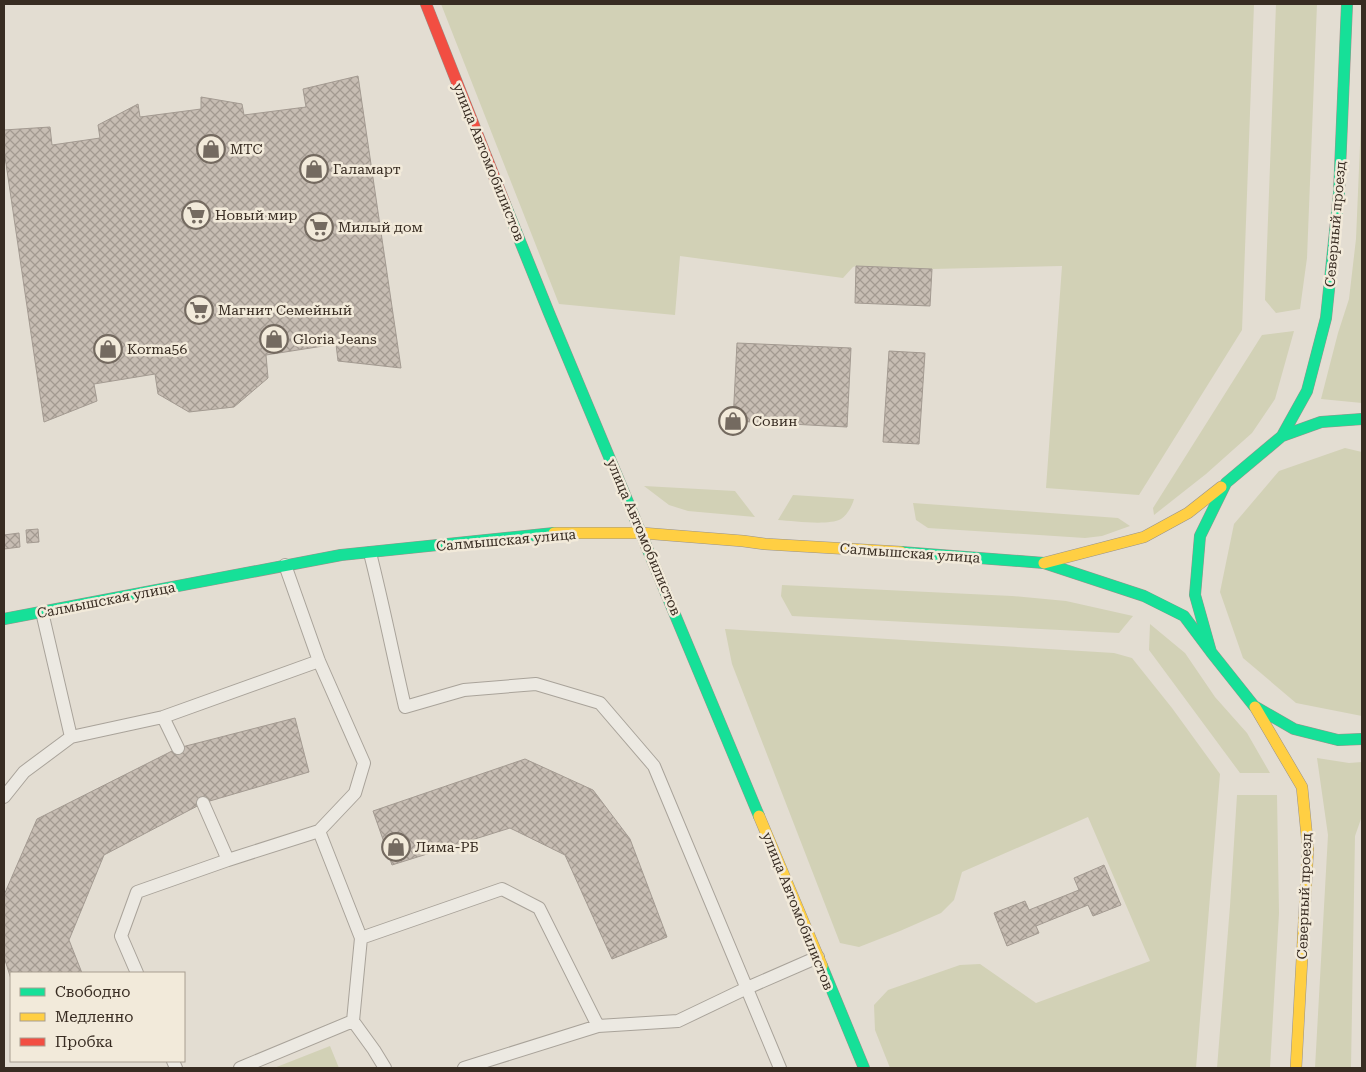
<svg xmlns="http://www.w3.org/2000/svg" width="1366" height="1072" viewBox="0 0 1366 1072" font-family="'Roboto Serif',serif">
<defs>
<pattern id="building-cross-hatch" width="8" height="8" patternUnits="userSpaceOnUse" patternTransform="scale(1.25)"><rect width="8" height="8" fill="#c7bdb3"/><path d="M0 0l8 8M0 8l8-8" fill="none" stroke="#a39a91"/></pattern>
</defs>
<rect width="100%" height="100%" fill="#e3ddd2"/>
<path fill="#d2d1b6" d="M441,4H1254L1242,330L1139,495L1046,488L1062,266L932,269L856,266L853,267L843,278L680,256L675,315L559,304Z
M1276,4H1317L1307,258L1300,309L1276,313L1265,300Z
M1362,98V403L1321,399L1338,333L1349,299L1356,239Z
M1294,331L1275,399L1252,433L1206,474L1154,515L1153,508L1262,335Z
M1345,448L1362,452V716L1296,703L1243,658L1220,592L1234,524L1279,471Z
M644,486L735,491L755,517L688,511L669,505Z
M793,495L854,499C852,506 848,514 841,519C828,526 794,521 778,520Z
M913,503L1118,518L1130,526L1102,536L1085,538L928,528L916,520Z
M782,585L1012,596L1066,601L1133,616L1119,633L792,616L781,596Z
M1150,624L1185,653L1215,697L1247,733L1270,773H1240L1149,650Z
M725,629L1114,653L1132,658L1172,708L1220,774L1196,1068H890L875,1030L874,1005L888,990L960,965L980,964L1036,1003L1150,961L1088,817L962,872L954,900L941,913L900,931L859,947L840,943L732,664Z
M1317,758L1349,763L1362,762V816L1355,836L1351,1068H1315L1328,835Z
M1237,795H1277L1279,913L1270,1068H1217L1230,906Z
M330,1046L339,1068H274Z"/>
<path fill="url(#building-cross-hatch)" stroke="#a39a91" d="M358,76L401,368L338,361L336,344L266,355L268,378L234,407L189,412L158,394L155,374L94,384L97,401L44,422L4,150V130L50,127L52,145L100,138L98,125L138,104L140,117L201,109V97L242,104L244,115L306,107L303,89Z
M856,266L932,269L930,306L855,303Z
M737,343L851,348L847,427L733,421Z
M889,351L925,353L919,444L883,442Z
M38,529L39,542L27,543L26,530Z
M19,533L20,547L4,549V535Z
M295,718L309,772L203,803L104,855L69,940L82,973H11V979L4,957V895L37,819L178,748Z
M525,759L593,790L630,839L667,937L612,959L565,855L510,828L392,865L373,811Z
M1104,865L1121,905L1093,916L1088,905L1036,926L1039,933L1007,946L994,913L1025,901L1029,910L1079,890L1074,878Z"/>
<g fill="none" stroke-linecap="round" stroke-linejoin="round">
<defs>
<path id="lane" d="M370,553C383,604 393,655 405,707L464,690L536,684L600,703L654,766L780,1068
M42,612L71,737L163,717L319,661
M163,717L178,748
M4,797L24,772L71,737
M203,803L228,860
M361,938L502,889L539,908L598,1026
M137,973L121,936L137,892L228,860L319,831
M353,1021L374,1050L385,1068
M173,1061L176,1068
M240,1068L353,1021L361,938L319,831L355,793L364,763L319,661L285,565
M464,1068L598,1026L678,1021L747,988L818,957"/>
<path id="fast" d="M505,204L549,313L759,816
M1362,419L1321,422L1282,436L1226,483L1200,536L1195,595L1211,652L1254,706L1294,729L1338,740L1362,739
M1282,436L1307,391L1326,318L1339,193L1347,4
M901,552L1044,563L1144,596L1184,616L1211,652
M4,619L341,555L554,533
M822,966L864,1068"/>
<path id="slow" d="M554,533H642L743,541L765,544L901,552
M1044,563L1144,537L1188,513L1221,487
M1255,707L1302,787L1308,848L1296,1068
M759,816L822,966"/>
<path id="jam" d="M426,4L505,204"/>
</defs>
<use href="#lane" stroke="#a9a39a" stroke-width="14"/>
<use href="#fast" stroke="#99928a" stroke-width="12"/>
<use href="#slow" stroke="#99928a" stroke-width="12"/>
<use href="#jam" stroke="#99928a" stroke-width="12"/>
<use href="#lane" stroke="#ece9e2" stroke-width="12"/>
<use href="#fast" stroke="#16e098" stroke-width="11"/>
<use href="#slow" stroke="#ffcf43" stroke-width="11"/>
<use href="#jam" stroke="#f24e42" stroke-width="11"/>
</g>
<defs>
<symbol id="shop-ring" viewBox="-11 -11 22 22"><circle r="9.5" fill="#f2eada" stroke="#746a60" stroke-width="1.5"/><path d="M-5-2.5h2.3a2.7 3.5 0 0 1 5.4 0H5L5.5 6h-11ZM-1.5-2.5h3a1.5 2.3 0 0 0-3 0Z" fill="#746a60"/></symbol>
<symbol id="supermarket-ring" viewBox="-11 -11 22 22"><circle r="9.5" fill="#f2eada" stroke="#746a60" stroke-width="1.5"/><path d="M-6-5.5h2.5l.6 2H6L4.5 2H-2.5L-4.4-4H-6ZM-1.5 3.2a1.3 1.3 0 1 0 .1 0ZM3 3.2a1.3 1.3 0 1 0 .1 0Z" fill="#746a60"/></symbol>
</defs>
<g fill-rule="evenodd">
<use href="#shop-ring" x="195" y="133" width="32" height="32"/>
<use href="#shop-ring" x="298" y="153" width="32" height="32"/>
<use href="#supermarket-ring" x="180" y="199" width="32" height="32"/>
<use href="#supermarket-ring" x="303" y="211" width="32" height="32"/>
<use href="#supermarket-ring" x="183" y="294" width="32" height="32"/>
<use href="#shop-ring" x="258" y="323" width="32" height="32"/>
<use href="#shop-ring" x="92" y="333" width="32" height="32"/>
<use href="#shop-ring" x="717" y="405" width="32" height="32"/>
<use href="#shop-ring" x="380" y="831" width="32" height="32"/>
</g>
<g text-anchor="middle" stroke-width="5" stroke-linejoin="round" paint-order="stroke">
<g font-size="14" fill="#382c22" stroke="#f2eada" text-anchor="start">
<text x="230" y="154">МТС</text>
<text x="333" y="174">Галамарт</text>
<text x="215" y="220">Новый мир</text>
<text x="338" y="232">Милый дом</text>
<text x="218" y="315">Магнит Семейный</text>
<text x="293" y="344">Gloria Jeans</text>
<text x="127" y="354">Korma56</text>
<text x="752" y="426">Совин</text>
<text x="415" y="852">Лима-РБ</text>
</g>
<g font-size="14" fill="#382c22" stroke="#f2eada">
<text transform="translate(489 162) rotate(68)" y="5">улица Автомобилистов</text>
<text transform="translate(1335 224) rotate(-85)" y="5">Северный проезд</text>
<text transform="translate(644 537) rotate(67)" y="5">улица Автомобилистов</text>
<text transform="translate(506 540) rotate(-5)" y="5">Салмышская улица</text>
<text transform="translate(910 553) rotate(4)" y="5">Салмышская улица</text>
<text transform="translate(106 600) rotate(-11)" y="5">Салмышская улица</text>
<text transform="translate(1304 896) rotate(-88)" y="5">Северный проезд</text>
<text transform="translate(798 911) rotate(68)" y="5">улица Автомобилистов</text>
</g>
</g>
<rect width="1366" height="1072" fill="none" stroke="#382c22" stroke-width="10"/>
<rect x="10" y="972" width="175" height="90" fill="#f2eada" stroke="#a89e90"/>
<rect x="20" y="988" width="25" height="8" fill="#16e098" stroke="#a89e90"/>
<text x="55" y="997" font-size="15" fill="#382c22">Свободно</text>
<rect x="20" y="1013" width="25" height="8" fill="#ffcf43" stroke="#a89e90"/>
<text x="55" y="1022" font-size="15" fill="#382c22">Медленно</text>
<rect x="20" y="1038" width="25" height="8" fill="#f24e42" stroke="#a89e90"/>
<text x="55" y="1047" font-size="15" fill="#382c22">Пробка</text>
</svg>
